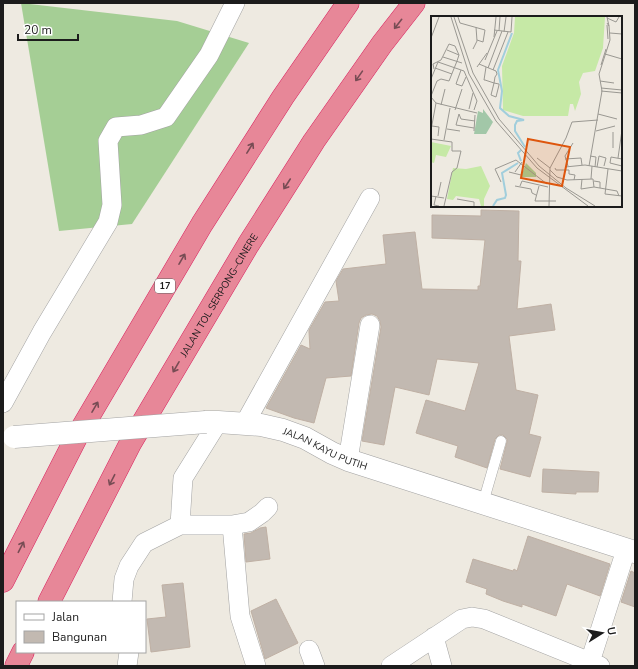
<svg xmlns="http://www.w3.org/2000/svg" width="638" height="669" viewBox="0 0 638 669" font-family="'Nunito Sans',sans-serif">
<rect width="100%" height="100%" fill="#eeeae1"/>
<path fill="#a5ce95" d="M21,3L177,21L249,43L132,224L59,231Z"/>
<path fill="#c2b9b1" stroke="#bfb0a4" d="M481,210L519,211L518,261H521L517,309L551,304L555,330L509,336L516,390L538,395L529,434L541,437L530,477L500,469L507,442V439L503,435H499L495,439L487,468L455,457L458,446L416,433L426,400L465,411L479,363L437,359L429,395L395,387L384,445L362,441L381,327L380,321L377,316L372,314L366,315L361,318L359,323L351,376L326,378L314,423L294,418L266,408L301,345L310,349L309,332V330L325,302L339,301L336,281L343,269L386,264L383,235L415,232L422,289L478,290V286H480L485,240L432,238V215L481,216Z
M543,469L599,472L598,492H576V494L542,492Z
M266,527L270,559L246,562L244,534L251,533L260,528Z
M528,536L610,564L600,596L567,584L556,616L522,604V607L503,601L486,594L487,589L466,582L473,559L513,571L514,569L517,571Z
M631,571L635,573V607L621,602Z
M183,583L190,647L151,652L147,619L166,617L162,585Z
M276,599L298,643L265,659L251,611Z"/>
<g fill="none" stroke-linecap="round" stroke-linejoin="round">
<defs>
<path id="service" d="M483,503L501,441"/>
<path id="minor" d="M3,403L42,332L108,222L112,205L108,141L116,127L141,125L166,117L209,55L235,3
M245,423L370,198
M348,460L370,325
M180,525L183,478L218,422
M122,602L124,579L129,566L144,543L180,525H232
M434,637L442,666
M309,650L315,666
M590,662L626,550
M127,666L129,652
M256,666L240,616L232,525L249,522L262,513L268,507
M391,666L462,619L472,617L484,619L600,666"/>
<g id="tertiary">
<path id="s1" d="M206,422H218L261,425L283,430L305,438L332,453L348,460L635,552"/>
</g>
<g id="motorway">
<path d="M3,581L76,438L202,224L283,97L348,3"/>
<path id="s2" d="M49,602L130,444L248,245L314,141L382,44L414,3"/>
<path d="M16,666L23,652"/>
</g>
</defs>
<use href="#service" stroke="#a3a3a3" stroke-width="11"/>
<use href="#minor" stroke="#a3a3a3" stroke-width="20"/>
<use href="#tertiary" stroke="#a3a3a3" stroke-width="23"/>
<use href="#motorway" stroke="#d9215f" stroke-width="23"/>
<use href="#service" stroke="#fff" stroke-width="10"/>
<use href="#minor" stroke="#fff" stroke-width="19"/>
<use href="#tertiary" stroke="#fff" stroke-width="22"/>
<use href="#motorway" stroke="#e78798" stroke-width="22"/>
<defs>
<path id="tertiary-bridge" d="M14,437L206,422"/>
</defs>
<use href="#tertiary-bridge" stroke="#a3a3a3" stroke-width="23" stroke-linecap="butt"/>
<use href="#tertiary-bridge" stroke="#fff" stroke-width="22"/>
</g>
<defs><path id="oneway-shaft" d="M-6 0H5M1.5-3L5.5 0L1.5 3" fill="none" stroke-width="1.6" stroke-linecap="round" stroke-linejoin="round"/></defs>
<g stroke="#774c54">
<use href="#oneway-shaft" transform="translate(398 24) rotate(128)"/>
<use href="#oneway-shaft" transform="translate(359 76) rotate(125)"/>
<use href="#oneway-shaft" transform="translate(250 148) rotate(-58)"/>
<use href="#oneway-shaft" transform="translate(287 184) rotate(123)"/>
<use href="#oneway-shaft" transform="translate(182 259) rotate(-60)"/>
<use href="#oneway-shaft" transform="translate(176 367) rotate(120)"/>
<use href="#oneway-shaft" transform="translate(95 407) rotate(-60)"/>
<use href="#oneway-shaft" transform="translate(112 480) rotate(117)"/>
<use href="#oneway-shaft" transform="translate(21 547) rotate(-63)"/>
</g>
<g text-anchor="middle" stroke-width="3.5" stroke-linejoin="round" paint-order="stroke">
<rect fill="#fff" stroke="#606060" stroke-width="1" x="155" y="279" width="20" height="14" rx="3"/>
<g font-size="9" font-weight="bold" fill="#1c1c1c">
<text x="165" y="289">17</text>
</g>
<g font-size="10" fill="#1c1c1c" stroke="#fff">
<text dy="4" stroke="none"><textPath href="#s2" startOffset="351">JALAN TOL SERPONG–CINERE</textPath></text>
<text dy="4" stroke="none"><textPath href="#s1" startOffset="124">JALAN KAYU PUTIH</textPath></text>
</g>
</g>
<g transform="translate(431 16)">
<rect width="191" height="191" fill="#eeeae1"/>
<path d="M84,1H174L172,32L164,55L152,57L148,66L150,78L144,95L142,88H139L137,100H92L72,94L71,50L83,17ZM0,126L20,130L15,141L5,139L3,147L0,146ZM50,150L59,170L53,183V190H50L48,183L25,180L22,184L16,183L22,152L35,153Z" fill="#c6e9a6"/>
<path d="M95,147L105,157V161H90Z" fill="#a5ce95"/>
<path d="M52,93L62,106L55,118H43L47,95L52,97Z" fill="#a2c7a8"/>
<path fill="none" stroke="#a1cedc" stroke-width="2" d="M81,17L67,54L71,75L69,92L78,100L93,104L86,105L84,109V115L94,131M90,134L87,137L90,145M62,190L66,184L74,182L75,179L71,157L87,147"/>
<path fill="none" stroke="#9a9892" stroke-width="1" d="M20,1L38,58L65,105L106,152L157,190M23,1L42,57L68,103L108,150L135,172L164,190M27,1L29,7L54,14L52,26L46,24M176,2L185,6L188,1M176,7L178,10L176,1M176,9L177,23M63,14L80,16L81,1M68,15L69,1M73,16L75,1M179,17L191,18M63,21L65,1M0,22L8,1M42,33L46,25L45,11M174,38L191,43M12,41L31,47M54,44L66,15M48,48L65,55L66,58L64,61L63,67L60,79L65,81L68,69V68L63,67L54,64H53L55,51M170,49L175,33M46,51L56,37M4,52L21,58M57,52L71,15M3,53L2,48L10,44L18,28L24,30L28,39M30,54L25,68L31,70L35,61M62,54L77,16M0,63L7,46L33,55L46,85L43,94M169,65L183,67M170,72L191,74M170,75L191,77M0,80L6,65L10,63L18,65L26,45L28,39L16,34M0,81L5,87L46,97M10,89L14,73M38,93L42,77M24,94L31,73M28,98L25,109L43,112M28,98L30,103L44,105M167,98L186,103M1,110L8,111L7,120M16,113L29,115M0,114L5,87M43,115L44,99M165,115L184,110M182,116V132M0,123L21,126V135H30L26,152L21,156L13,190M13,124L19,92M159,140L165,141L164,151M106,142L119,152M187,142L191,114M134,143L150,142L151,149M191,143L180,141L179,147L191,150M137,150L134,140L142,127M158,150L171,75L168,58L179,24L178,10M134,151L154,149L191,155M166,151L168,140L175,142L173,150M124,152L125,154H138V158L144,159L143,164M177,153L174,178L191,180M119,154L126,161L136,164L162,163L163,171M78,156L90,159M84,156L91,146M151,163L150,173L163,171L186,175L188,180M160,163L161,150M163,165L169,166V172M70,166L64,153L85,144L116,168M84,170L100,173L101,177L105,179M89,170L91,165L117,171M108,170L104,185H125M0,180L13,182M5,180L3,189L8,190M7,180L10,166M26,183L43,186V190M118,190L119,152L135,122L141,106L167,104"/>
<path fill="#de560d" fill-opacity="0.15" stroke="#de560d" stroke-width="2" d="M97,123L139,131L131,170L90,162Z"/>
<rect width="191" height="191" fill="none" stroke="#1c1c1c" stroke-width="2"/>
</g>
<rect width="638" height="669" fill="none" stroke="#1c1c1c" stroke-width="8"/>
<rect x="16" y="601" width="130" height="52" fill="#ffffff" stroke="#a4a4a4"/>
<rect x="24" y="614" width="20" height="6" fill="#ffffff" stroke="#a4a4a4"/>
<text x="52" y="621" font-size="12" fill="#1c1c1c">Jalan</text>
<rect x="24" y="631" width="20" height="12" fill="#c2b9b1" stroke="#a4a4a4"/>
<text x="52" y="641" font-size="12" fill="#1c1c1c">Bangunan</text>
<g transform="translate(602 633) rotate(79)" stroke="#ffffff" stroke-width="3" paint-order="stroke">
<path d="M0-3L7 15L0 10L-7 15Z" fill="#1c1c1c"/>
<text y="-6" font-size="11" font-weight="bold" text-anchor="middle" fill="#1c1c1c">U</text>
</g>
<path d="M18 34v6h60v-6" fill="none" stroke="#1c1c1c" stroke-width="2"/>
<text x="24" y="34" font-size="12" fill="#1c1c1c" stroke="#ffffff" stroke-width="3" paint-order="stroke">20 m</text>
</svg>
